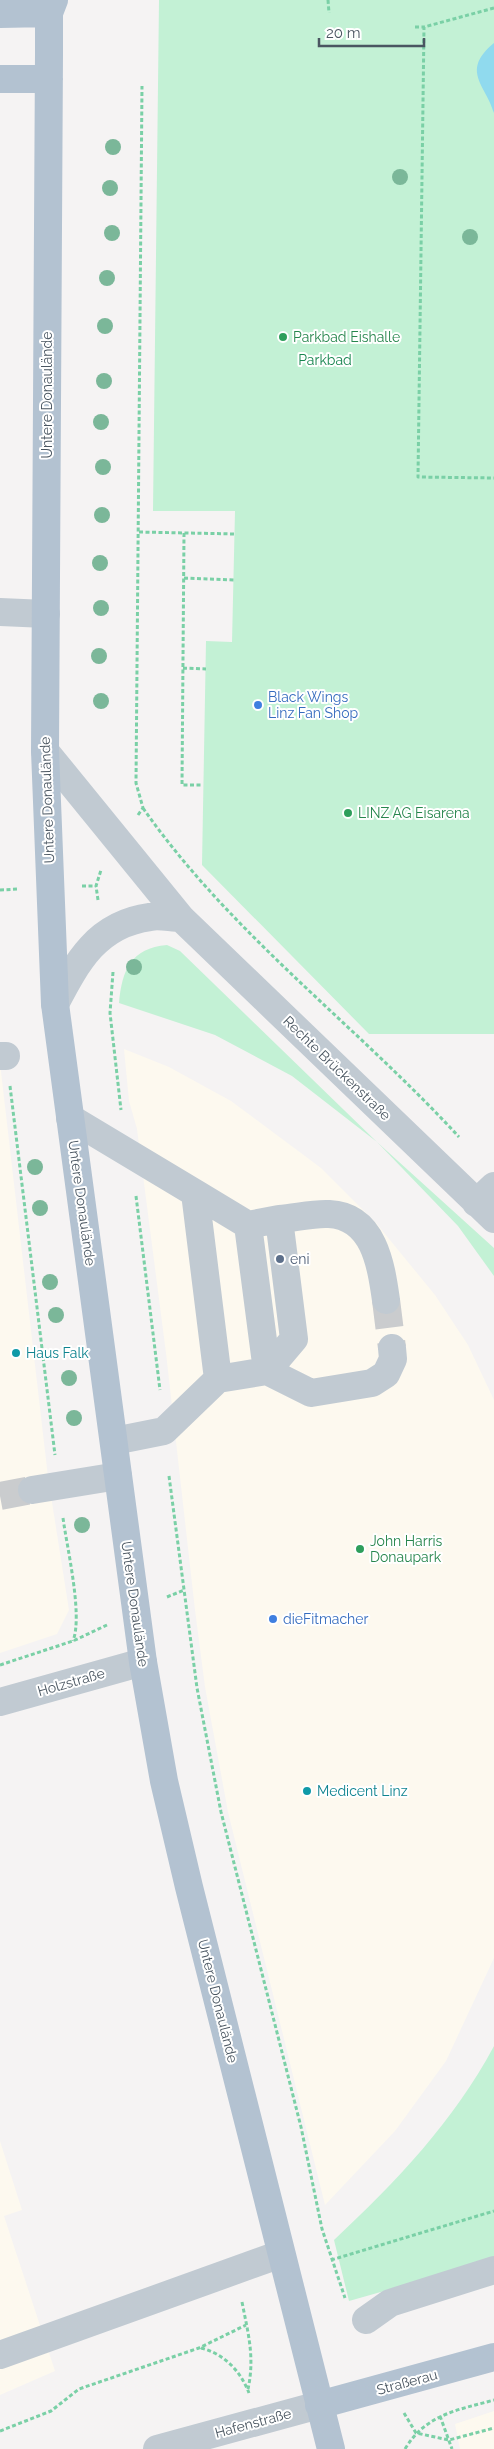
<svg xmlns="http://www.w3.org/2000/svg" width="494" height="2449" viewBox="0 0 494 2449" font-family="Raleway,sans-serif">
<rect width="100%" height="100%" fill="#f5f3f3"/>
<path fill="#fdf9ef" d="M124,1049L169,1067L231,1101L321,1168L376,1223L435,1295L468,1345L494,1400V1958L446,2061L395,2131L325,2205L228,1812L205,1687L195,1610L166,1353L137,1129L129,1101Z
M0,1063L48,1477L69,1610L57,1634L0,1653Z
M0,2141L22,2210L4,2216L55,2371L0,2395Z
M494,2411V2449H460L455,2424Z"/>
<path fill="#c3f1d5" d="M159,0H494V1034H369L202,865L206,641L232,642L235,511H153Z
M167,945L180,951L377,1142L494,1248V1276L458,1226L377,1142L292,1076L215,1035L119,1003C122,970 131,948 167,945Z
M494,2046V2260L349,2301L334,2240C396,2182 454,2121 494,2046Z"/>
<path fill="#90daee" d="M494,43V113C486,85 460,71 494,43Z"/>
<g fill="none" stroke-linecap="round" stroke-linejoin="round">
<path stroke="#caccce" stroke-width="28" stroke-dasharray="28 14" stroke-linecap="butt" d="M386,1300L392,1348
M0,1496L32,1490"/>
<path stroke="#7ad0a6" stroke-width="3" stroke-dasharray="4 2.5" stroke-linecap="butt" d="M328,0L329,13
M494,8L424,27L418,477L494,478
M415,27H424
M139,532L235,534
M184,533L182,785H203
M184,578L234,580
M183,668L206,669
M143,808C231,934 356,1025 459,1137
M138,815L143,808L136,783L142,86
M82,886H96
M0,890L18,889
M98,900L96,886L101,870
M113,972L110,1013L121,1110
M10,1086L55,1455
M136,1196L160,1390
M169,1476L197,1688L221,1812L301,2127L322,2229L345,2298
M63,1518C67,1548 83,1615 73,1641
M167,1597L184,1590
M0,1665L73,1641L107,1625
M331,2260L494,2211
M242,2302C248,2333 255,2357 248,2389
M201,2348C224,2354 240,2370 249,2393
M404,2413L416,2433L449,2440L494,2428
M440,2416L452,2449
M0,2431L51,2411L79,2389L199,2348L246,2325
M405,2449C426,2414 458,2410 494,2400"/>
<path stroke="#c1cad2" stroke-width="28" d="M0,612L46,614
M45,751L181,918L494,1219
M55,1004C77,962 97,924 150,917C159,915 171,918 181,918
M0,1056H6
M70,1118L195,1193L218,1379L164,1431L114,1441
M195,1193L248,1225L267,1371L218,1379
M476,1203L494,1186
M279,1219C295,1218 313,1213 329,1214C374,1216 381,1265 386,1300
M248,1225L279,1219L294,1339L267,1371L311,1393L372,1383L386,1374L393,1359L392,1348
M32,1490L118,1476
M0,1702L143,1662
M366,2320L390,2303L494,2270
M0,2355L281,2254
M157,2449L319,2405"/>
<path stroke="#b3c2d1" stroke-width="28" d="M54,0L49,13V53L45,751L55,1004L143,1662L164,1781L189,1887L331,2449
M0,14L49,13
M0,79H49
M319,2405L494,2357"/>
</g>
<g fill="#7bb799">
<circle cx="113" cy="147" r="8"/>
<circle cx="400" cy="177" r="8"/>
<circle cx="110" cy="188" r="8"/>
<circle cx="112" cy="233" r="8"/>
<circle cx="470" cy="237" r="8"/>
<circle cx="107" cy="278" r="8"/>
<circle cx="105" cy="326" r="8"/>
<circle cx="104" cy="381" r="8"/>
<circle cx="101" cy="422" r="8"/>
<circle cx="103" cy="467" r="8"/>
<circle cx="102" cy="515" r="8"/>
<circle cx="100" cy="563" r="8"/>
<circle cx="101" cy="608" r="8"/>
<circle cx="99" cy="656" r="8"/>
<circle cx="101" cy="701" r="8"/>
<circle cx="134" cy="967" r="8"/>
<circle cx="35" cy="1167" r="8"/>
<circle cx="40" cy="1208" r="8"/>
<circle cx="50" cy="1282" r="8"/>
<circle cx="56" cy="1315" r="8"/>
<circle cx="69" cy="1378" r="8"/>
<circle cx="74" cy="1418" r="8"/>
<circle cx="82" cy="1525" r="8"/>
</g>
<g fill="#2e9e5b" stroke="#fff" stroke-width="2">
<circle cx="283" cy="337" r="5"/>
<circle cx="348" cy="813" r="5"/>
<circle cx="360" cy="1549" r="5"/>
</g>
<g fill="#3f7fe0" stroke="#fff" stroke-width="2">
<circle cx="258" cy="705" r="5"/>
<circle cx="273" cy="1619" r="5"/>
</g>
<circle fill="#5c6f8a" stroke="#fff" stroke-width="2" cx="280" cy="1259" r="5"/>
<g fill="#0f9aa8" stroke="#fff" stroke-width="2">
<circle cx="16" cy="1353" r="5"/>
<circle cx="307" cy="1791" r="5"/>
</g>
<g text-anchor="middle" stroke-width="4" stroke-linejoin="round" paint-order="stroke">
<g font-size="14" fill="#27864d" stroke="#fff" text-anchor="start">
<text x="293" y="342">Parkbad Eishalle</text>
<text x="358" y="818">LINZ AG Eisarena</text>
<text x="370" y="1546">John Harris<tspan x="370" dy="16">Donaupark</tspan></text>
</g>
<g font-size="14" fill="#17864f" stroke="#fff">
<text x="325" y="365">Parkbad</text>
</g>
<g font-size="14" fill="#4a5661" stroke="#fff">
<text transform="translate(47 395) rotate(-90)" y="5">Untere Donaulände</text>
<text transform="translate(47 800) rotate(-92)" y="5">Untere Donaulände</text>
<text transform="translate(337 1068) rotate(44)" y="5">Rechte Brückenstraße</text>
<text transform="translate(82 1203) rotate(82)" y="5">Untere Donaulände</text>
<text transform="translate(135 1604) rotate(82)" y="5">Untere Donaulände</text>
<text transform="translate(71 1682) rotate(-16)" y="5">Holzstraße</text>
<text transform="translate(218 2001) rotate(76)" y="5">Untere Donaulände</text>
<text transform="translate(407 2382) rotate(-15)" y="5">Straßerau</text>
<text transform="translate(253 2423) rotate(-15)" y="5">Hafenstraße</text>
</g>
<g font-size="14" fill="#366cbe" stroke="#fff" text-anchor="start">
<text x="268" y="702">Black Wings<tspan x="268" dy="16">Linz Fan Shop</tspan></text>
<text x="283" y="1624">dieFitmacher</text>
</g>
<g font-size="14" fill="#4e5e75" stroke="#fff" text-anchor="start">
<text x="290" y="1264">eni</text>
</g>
<g font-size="14" fill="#0d838f" stroke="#fff" text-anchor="start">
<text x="26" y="1358">Haus Falk</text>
<text x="317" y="1796">Medicent Linz</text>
</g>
</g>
<path d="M319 38v8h105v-8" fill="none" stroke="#4a5661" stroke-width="2.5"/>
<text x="326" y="38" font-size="15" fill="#4a5661" stroke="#ffffff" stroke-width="4" paint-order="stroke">20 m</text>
</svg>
